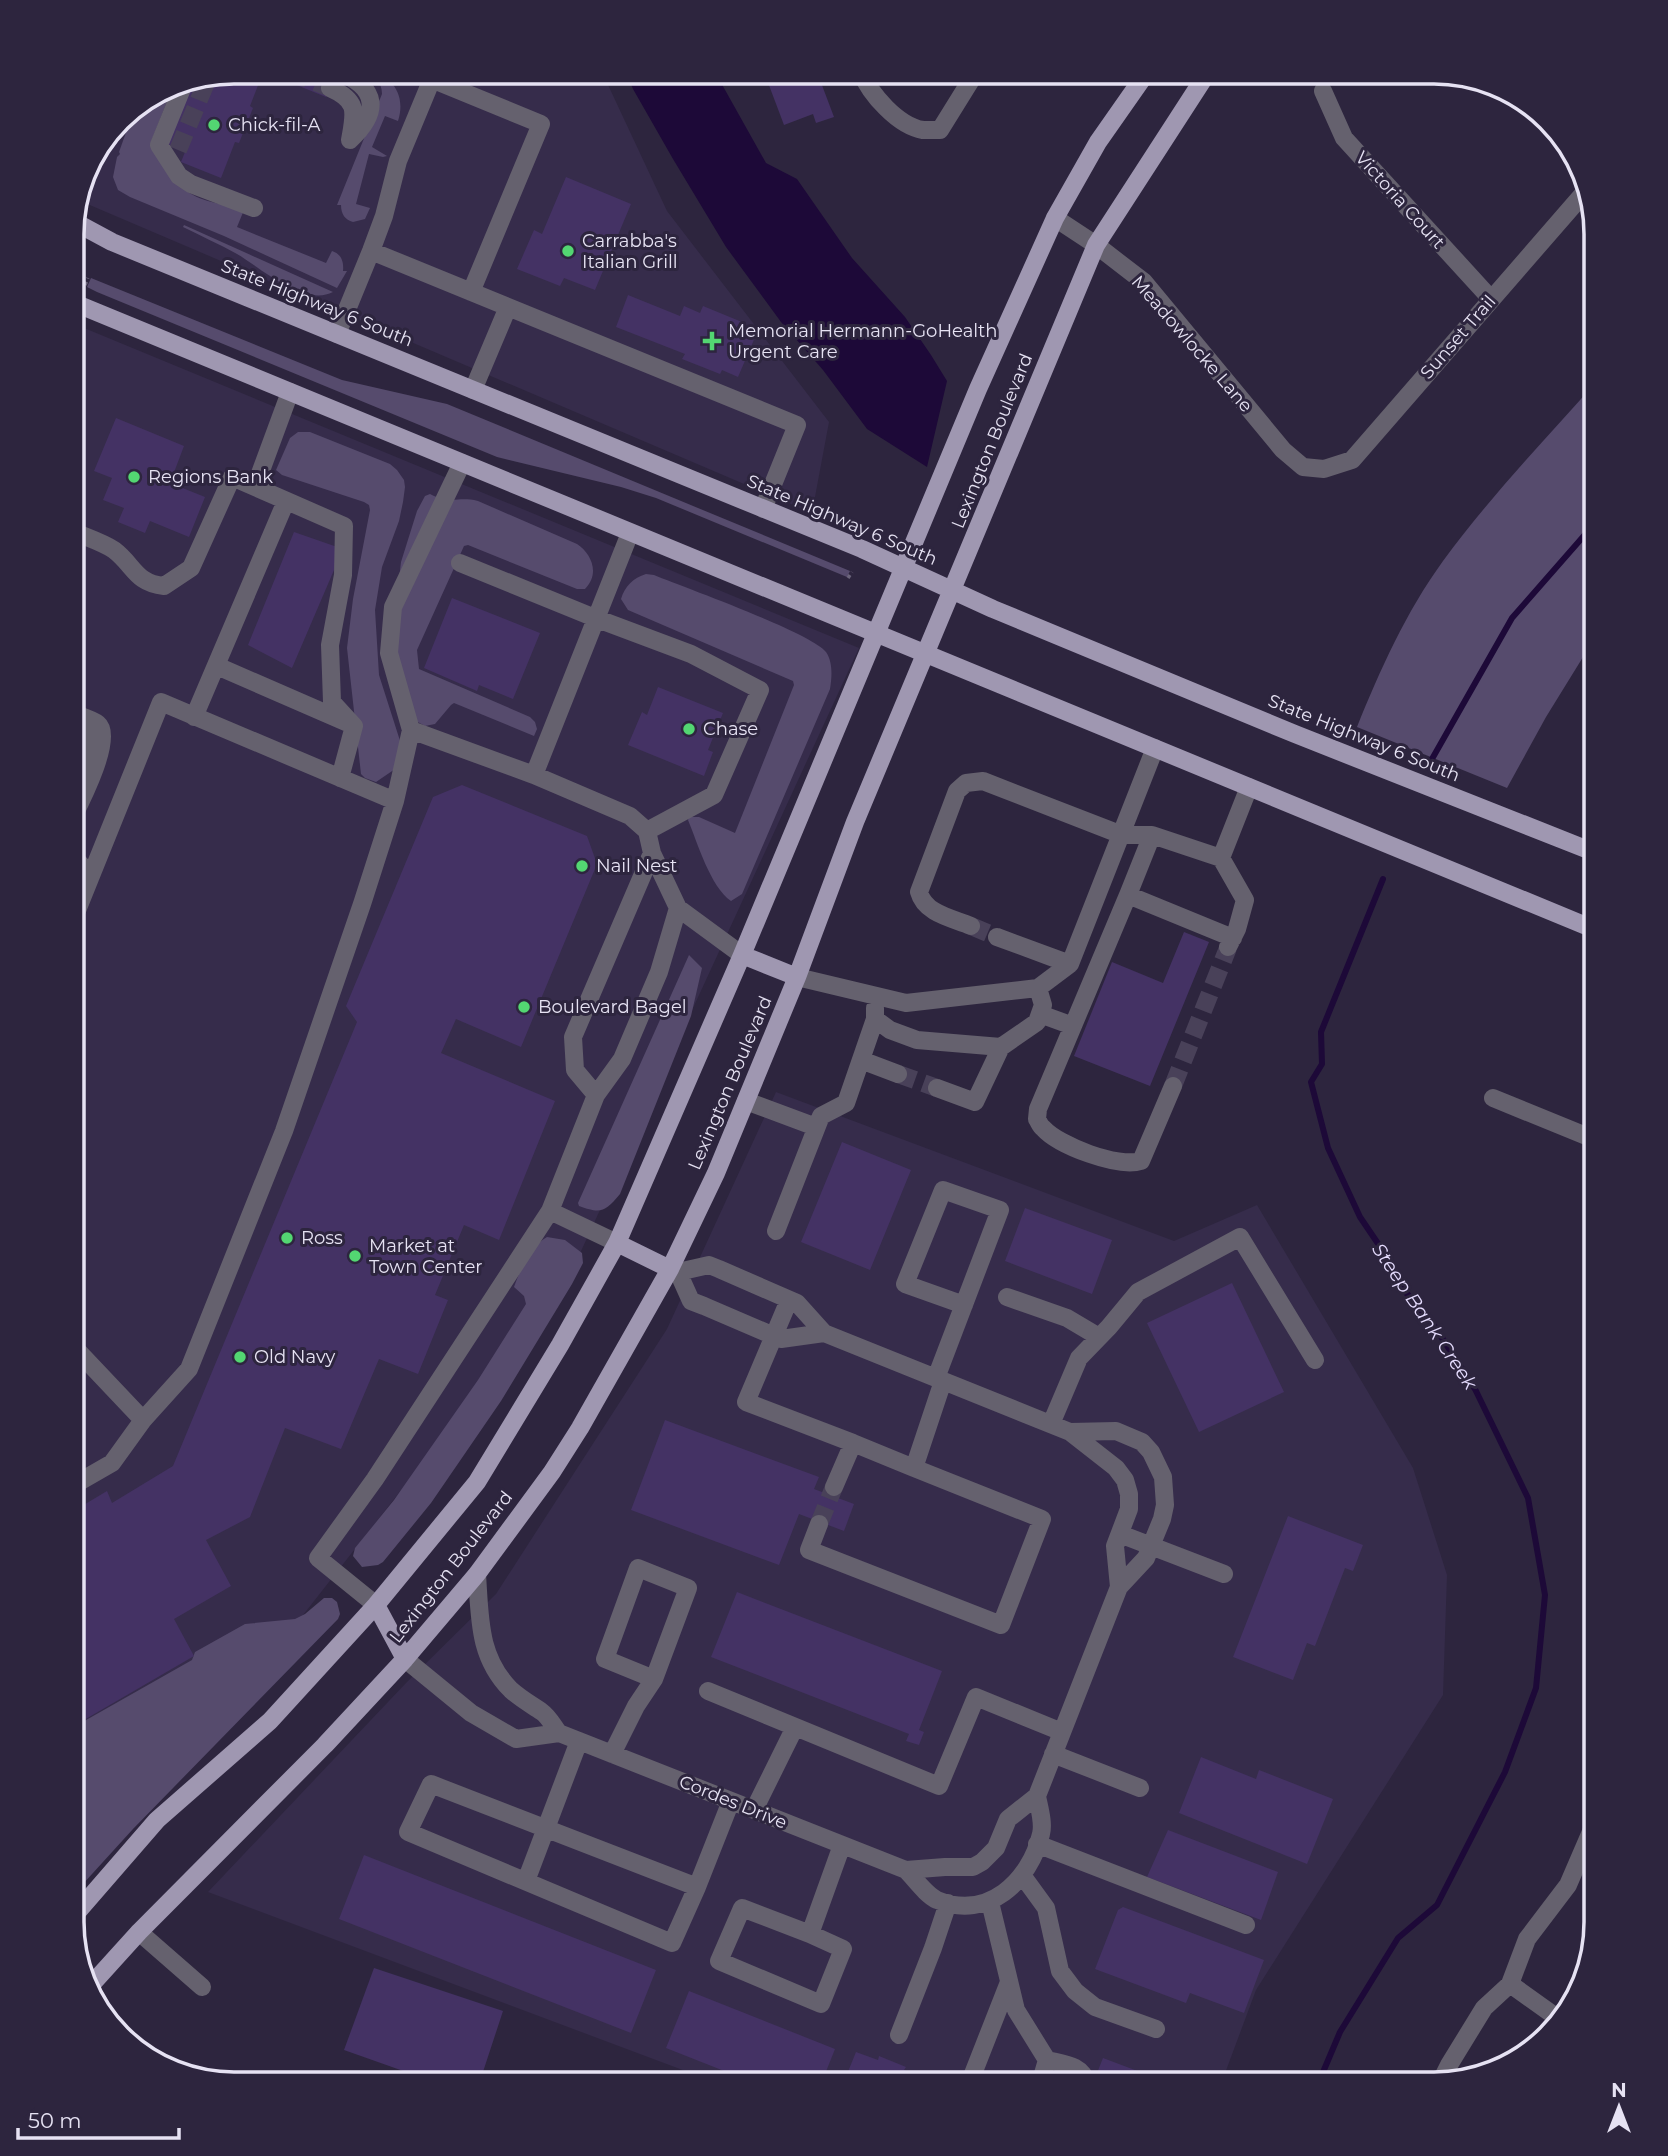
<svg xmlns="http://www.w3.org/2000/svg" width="1668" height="2156" viewBox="0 0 1668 2156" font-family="Montserrat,sans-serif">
<rect width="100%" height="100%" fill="#2d253e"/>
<path fill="#362c4b" d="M234,72H602L667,211L829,422L812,513L78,200L89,162L127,112L172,84Z
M72,323L859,648L570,1275L212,1731L72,1895Z
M776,1092L1174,1241L1257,1205L1413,1468L1447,1575L1443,1695L1256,1990L1221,2084H720L208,1892L406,1683L496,1594L667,1329Z"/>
<path fill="#564b6d" d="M363,72C390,72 407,93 398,121L385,116L372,147L387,156L383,157L369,154L356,204L370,208L365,219L353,222C345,220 341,214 341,205H337L382,94C382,81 374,76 363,72Z
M174,84L151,142C159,153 178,185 187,191C202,203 227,204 244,210L237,227L326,263L332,251C341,254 344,261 343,271H347L337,288L224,236L130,197L118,190L113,177L117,157L120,154L119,152L128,127L137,106Z
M184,225L333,292C304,307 261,268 237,254C219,244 201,236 183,227Z
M91,278L342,380L447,404L850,571L847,577L656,498L621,487L497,457L97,292L87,287Z
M1596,382V636L1546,717L1507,788L1357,727C1380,670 1406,612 1443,561C1489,498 1544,441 1596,382Z
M298,432H310L390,464L397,470L404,480L405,487L403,502L399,521L382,567L375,610L379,675L402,747L398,767L376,782L365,778L361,774L347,648L353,599L370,510L369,505L364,502L282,475L276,470L290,438Z
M430,494C452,505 457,496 478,501L577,544C592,554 600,574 585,589H577L468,545L464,546L417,650L419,669L530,717L535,722L537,729L534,736L454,703L451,705L435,724L425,726L416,721L391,648L401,562L417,511L425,496Z
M646,574L654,575C683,587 812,633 826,652C833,662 832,677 830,689L742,894L731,901C710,886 698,844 688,820L689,817H699L735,833L794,685L793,681L628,610L621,599C625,586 633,578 646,574Z
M689,955L702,968L691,1016L620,1194C605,1212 601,1214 579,1206L578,1203Z
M547,1237L565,1240L582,1253L583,1263L572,1284L501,1401L431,1503L383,1562L378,1565L362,1567L353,1556L355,1548L394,1500L478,1380L526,1304L524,1296L514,1287C520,1270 531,1246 547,1237Z
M324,1598H332L337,1602L340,1614L338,1619L133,1829L72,1896V1790L78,1786L72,1772V1728L192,1660L195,1652L245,1624L295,1619L305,1614Z"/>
<path fill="#1d0938" d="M626,72H715L766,163L797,179L852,258L905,317L931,355L947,381L927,467L867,429L823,370L781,322L726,247L673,159L633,89Z"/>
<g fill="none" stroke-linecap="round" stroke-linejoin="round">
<path stroke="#1d0938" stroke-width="6" d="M1432,759L1512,618L1596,522
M1318,2084L1340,2032L1398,1938L1437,1905L1505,1772L1536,1688L1545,1595L1528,1498L1475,1389L1435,1327L1403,1289L1381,1248L1360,1217L1328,1148L1311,1082L1322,1064L1321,1032L1383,879"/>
</g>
<path fill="#443264" d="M234,72H254L262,75L250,106L253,108L239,143L235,142L221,178L181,162L185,152L162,143L188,81L207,77L214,80L216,75Z
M279,72H331L336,74L326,97L277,77Z
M764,72H817L834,117L816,123L813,114L784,125Z
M566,177L631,204L595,290L564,278L560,286L517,269L534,230L542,234Z
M628,295L680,316L684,306L700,313L703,306L742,322L739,328L756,335L738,377L722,370L720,374L682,359L685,354L616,327Z
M116,418L184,446L170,483L205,497L189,537L150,521L145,533L118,522L124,508L103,500L112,478L94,471Z
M294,532L343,549L292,668L248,645Z
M452,598L540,633L513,699L479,685L477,691L424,668Z
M658,687L723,713L708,750L713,752L704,776L628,745L642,712L647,715Z
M462,785L587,836L597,864L521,1047L456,1019L441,1053L555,1101L499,1240L464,1225L435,1295L448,1300L418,1374L379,1359L341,1449L285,1428L250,1517L206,1540L231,1586L174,1619L194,1656L72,1727V1512L107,1491L112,1503L173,1466L357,1022L346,1006L433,797Z
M1184,932L1209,942L1150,1086L1074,1056L1112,962L1163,983Z
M842,1142L911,1170L870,1270L801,1242Z
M1025,1208L1112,1240L1092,1294L1005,1261Z
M1232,1283L1284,1392L1199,1432L1147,1323Z
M665,1420L819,1477L814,1489L854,1504L844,1531L799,1514L779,1565L631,1510Z
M1288,1516L1363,1545L1353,1571L1345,1568L1315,1646L1307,1643L1293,1680L1233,1657Z
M737,1592L942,1671L919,1730L924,1732L919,1745L906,1741L909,1734L711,1657Z
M1201,1757L1256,1779L1259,1770L1333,1799L1307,1864L1179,1813Z
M1168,1830L1278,1872L1261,1920L1147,1877Z
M364,1855L656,1970L631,2033L339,1919Z
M1123,1907L1264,1960L1244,2013L1190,1993L1186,2003L1095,1969L1118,1910Z
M374,1968L503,2011L479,2084H440L344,2050Z
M689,1991L835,2049L821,2084H757L666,2048Z
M856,2052L878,2060L879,2056L906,2067L904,2070L927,2079L925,2084H843Z
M1103,2058L1172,2084H1107L1109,2078L1097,2073Z"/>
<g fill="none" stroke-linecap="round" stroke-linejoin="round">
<path stroke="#494159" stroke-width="18" stroke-dasharray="18 9" stroke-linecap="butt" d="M291,72L330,88
M178,150L208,78
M971,926L997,937
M898,1074L937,1088
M1173,1086L1228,948
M819,1524L834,1487"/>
<path stroke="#6c657c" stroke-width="3.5" stroke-dasharray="3.5 3.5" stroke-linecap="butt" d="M85,285L88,278
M848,578L852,572"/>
<path stroke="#65616e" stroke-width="18" d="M339,72C378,88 380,112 350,140
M414,72L541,124L471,292
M861,72C870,94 898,126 923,130C928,130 935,130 940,130L976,72
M208,78V77
M185,81L159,145L179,176L191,184L254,208
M447,85L460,72
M330,88C359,101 355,112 350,140
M1323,91L1344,138L1491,299
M79,196L98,149
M1055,218L1096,245L1144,282L1283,450L1303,467L1324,469L1352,460L1584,193
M371,251L797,425L763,509
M337,334L371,251L384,216L398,161L432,79
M473,390L508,307
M290,392L255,487L344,526L343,575L330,645L332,702L354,726
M72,531C85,537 102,542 114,550C134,565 135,583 164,586L191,568L232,477L255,487
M460,563L595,618L691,654L760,690L714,795L647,831
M217,666L348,723
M194,717L286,501
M411,730L534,775L630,816L647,831L652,853L678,908L742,955
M534,775L630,533
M340,778L354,726
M72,781L89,737L86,727L73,717
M72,819C80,803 114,737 98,724C92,719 80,716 72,713
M1152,835L1128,895L1233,938
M72,855L91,876
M1221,858L1245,900L1237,929L1228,947
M1128,895L1038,1109L1037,1119C1039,1122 1040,1126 1043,1128C1059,1146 1118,1168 1141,1161L1173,1086
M72,923L161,702L395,801
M971,926C952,918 925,914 919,892L957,791L966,783L983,781L1122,835H1152L1221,858L1249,787
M997,937L1070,964
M797,977L906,1003L1038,988L1070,964L1155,748
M875,1008V1019L890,1030L917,1040L1001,1047L1037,1022L1043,1005L1038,988
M1040,1014L1073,1026
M861,1060L898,1074
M937,1088L975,1102L1001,1047
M596,1095L575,1070L573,1037L652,853
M1493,1098L1596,1140
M746,1101L816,1127
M776,1231L821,1116L846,1103L875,1019
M617,1243L550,1211L596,1095L622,1059L659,972L678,908
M670,1269L678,1272L709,1265L719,1269L797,1303L824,1333L1070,1432L1116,1468L1125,1480L1129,1494V1509L1115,1546L1119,1587
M678,1272L691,1301L704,1306L781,1339L824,1333
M1007,1297L1067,1318L1099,1337
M789,1300L746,1402L853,1443L914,1468
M72,1345L143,1420
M936,1378L1000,1210L943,1190L905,1284L964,1305
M1051,1424L1079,1358L1109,1327L1138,1292L1240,1237L1315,1360
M72,1486L112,1463L143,1420L189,1369L284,1131L362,904L395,801L411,730L389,653L393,607L462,463
M834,1487L853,1443
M819,1524L809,1550L1001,1625L1042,1519L914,1468L943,1381
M1120,1534L1224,1574
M477,1574C480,1618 478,1657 511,1690C521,1699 532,1705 542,1712C549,1717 554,1727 559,1733
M376,1605L318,1558L375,1479L550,1211
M405,1659L471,1713L516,1739L559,1733L906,1870C915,1879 926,1895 937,1900C988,1921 1030,1881 1041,1834C1044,1823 1039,1807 1037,1796
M708,1691L939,1786L976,1697L1062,1732
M612,1754L636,1706L654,1679L688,1588L638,1568L605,1659L654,1679
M1053,1754L1140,1788
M431,1784L697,1887L672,1943L408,1832Z
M754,1810L795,1727
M1037,1844L1246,1925
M906,1870L945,1867H973L982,1862L996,1848L1008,1819L1037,1796L1119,1587L1146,1558L1162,1519L1165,1505L1163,1477L1151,1452L1142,1442L1116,1431L1070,1432
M1022,1875L1046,1908L1060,1971L1075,1991L1095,2007L1156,2029
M526,1881L579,1741
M697,1887L731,1801
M990,1902L1016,2010L1047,2060C1064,2064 1083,2065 1087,2084
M139,1932L202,1987
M810,1934L843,1949L821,2004L719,1961L742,1908L810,1934L842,1845
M1510,1984L1559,2019
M899,2035L933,1948L948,1903
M1440,2083L1449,2065L1484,2008L1510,1984L1527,1939L1568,1885L1596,1820
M969,2084L1009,1982
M1040,2084L1047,2060"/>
<path stroke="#9f97b1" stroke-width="18" d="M73,221L112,242L862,549L993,609L1295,734L1596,853
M72,302L1596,930
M742,955L797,977
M617,1243L670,1269
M376,1605L405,1659
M72,1918L157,1820L270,1721L376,1605L477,1482L560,1345L617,1243L660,1144L742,955L978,389L1055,218L1098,142L1147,72
M91,1985L139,1932L325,1745L405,1659L477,1574L552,1472L580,1428L670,1269L716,1173L797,977L855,822L1096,245L1208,72"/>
</g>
<g fill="#53d672" stroke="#2d253e" stroke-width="2.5">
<circle cx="214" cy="125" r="7"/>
<circle cx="568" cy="251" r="7"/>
<path d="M708.5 330.5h7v7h7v7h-7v7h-7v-7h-7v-7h7z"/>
<circle cx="134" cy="477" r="7"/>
<circle cx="689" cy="729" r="7"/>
<circle cx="582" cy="866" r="7"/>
<circle cx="524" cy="1007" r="7"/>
<circle cx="287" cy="1238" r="7"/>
<circle cx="355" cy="1256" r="7"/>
<circle cx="240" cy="1357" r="7"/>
</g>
<g text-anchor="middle" stroke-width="6" stroke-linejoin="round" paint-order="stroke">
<g font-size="18" fill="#e6e2f3" stroke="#2d253e" text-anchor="start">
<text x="228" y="131">Chick-fil-A</text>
<text x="582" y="247">Carrabba's<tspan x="582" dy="21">Italian Grill</tspan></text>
<text x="728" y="337">Memorial Hermann-GoHealth<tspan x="728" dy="21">Urgent Care</tspan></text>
<text x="148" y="483">Regions Bank</text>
<text x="703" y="735">Chase</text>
<text x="596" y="872">Nail Nest</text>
<text x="538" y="1013">Boulevard Bagel</text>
<text x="301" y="1244">Ross</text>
<text x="369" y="1252">Market at<tspan x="369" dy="21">Town Center</tspan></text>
<text x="254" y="1363">Old Navy</text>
</g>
<g font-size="18" fill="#e6e2f3" stroke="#2d253e">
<text transform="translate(1400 200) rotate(48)" y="6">Victoria Court</text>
<text transform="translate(317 303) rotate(22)" y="6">State Highway 6 South</text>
<text transform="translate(1458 337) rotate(-49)" y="6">Sunset Trail</text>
<text transform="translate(1192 344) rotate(49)" y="6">Meadowlocke Lane</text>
<text transform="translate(992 441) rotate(-68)" y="6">Lexington Boulevard</text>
<text transform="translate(842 520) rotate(23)" y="6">State Highway 6 South</text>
<text transform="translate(1364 738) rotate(22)" y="6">State Highway 6 South</text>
<text transform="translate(730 1083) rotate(-67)" y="6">Lexington Boulevard</text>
<text transform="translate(451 1567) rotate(-52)" y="6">Lexington Boulevard</text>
<text transform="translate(733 1802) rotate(22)" y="6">Cordes Drive</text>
</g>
<g font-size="19" font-style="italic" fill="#e5dcfe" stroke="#2d253e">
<text transform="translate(1425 1316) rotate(56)" y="7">Steep Bank Creek</text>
</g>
</g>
<path d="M0 0H1668V2156H0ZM234 84H1434A150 150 0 0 1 1584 234V1922A150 150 0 0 1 1434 2072H234A150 150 0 0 1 84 1922V234A150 150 0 0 1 234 84Z" fill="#2d253e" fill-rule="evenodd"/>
<path fill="none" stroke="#e6e2f3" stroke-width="3.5" d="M234 84H1434A150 150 0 0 1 1584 234V1922A150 150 0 0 1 1434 2072H234A150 150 0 0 1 84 1922V234A150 150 0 0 1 234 84Z"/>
<g transform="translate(1619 2107)" stroke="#2d253e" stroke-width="5" paint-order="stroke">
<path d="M0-5L12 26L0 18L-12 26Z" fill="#e6e2f3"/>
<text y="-10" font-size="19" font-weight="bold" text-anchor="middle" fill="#e6e2f3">N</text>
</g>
<path d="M18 2128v10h161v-10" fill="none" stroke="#e6e2f3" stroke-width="3.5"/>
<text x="28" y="2128" font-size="21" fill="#e6e2f3" stroke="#2d253e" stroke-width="5" paint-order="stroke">50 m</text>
</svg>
